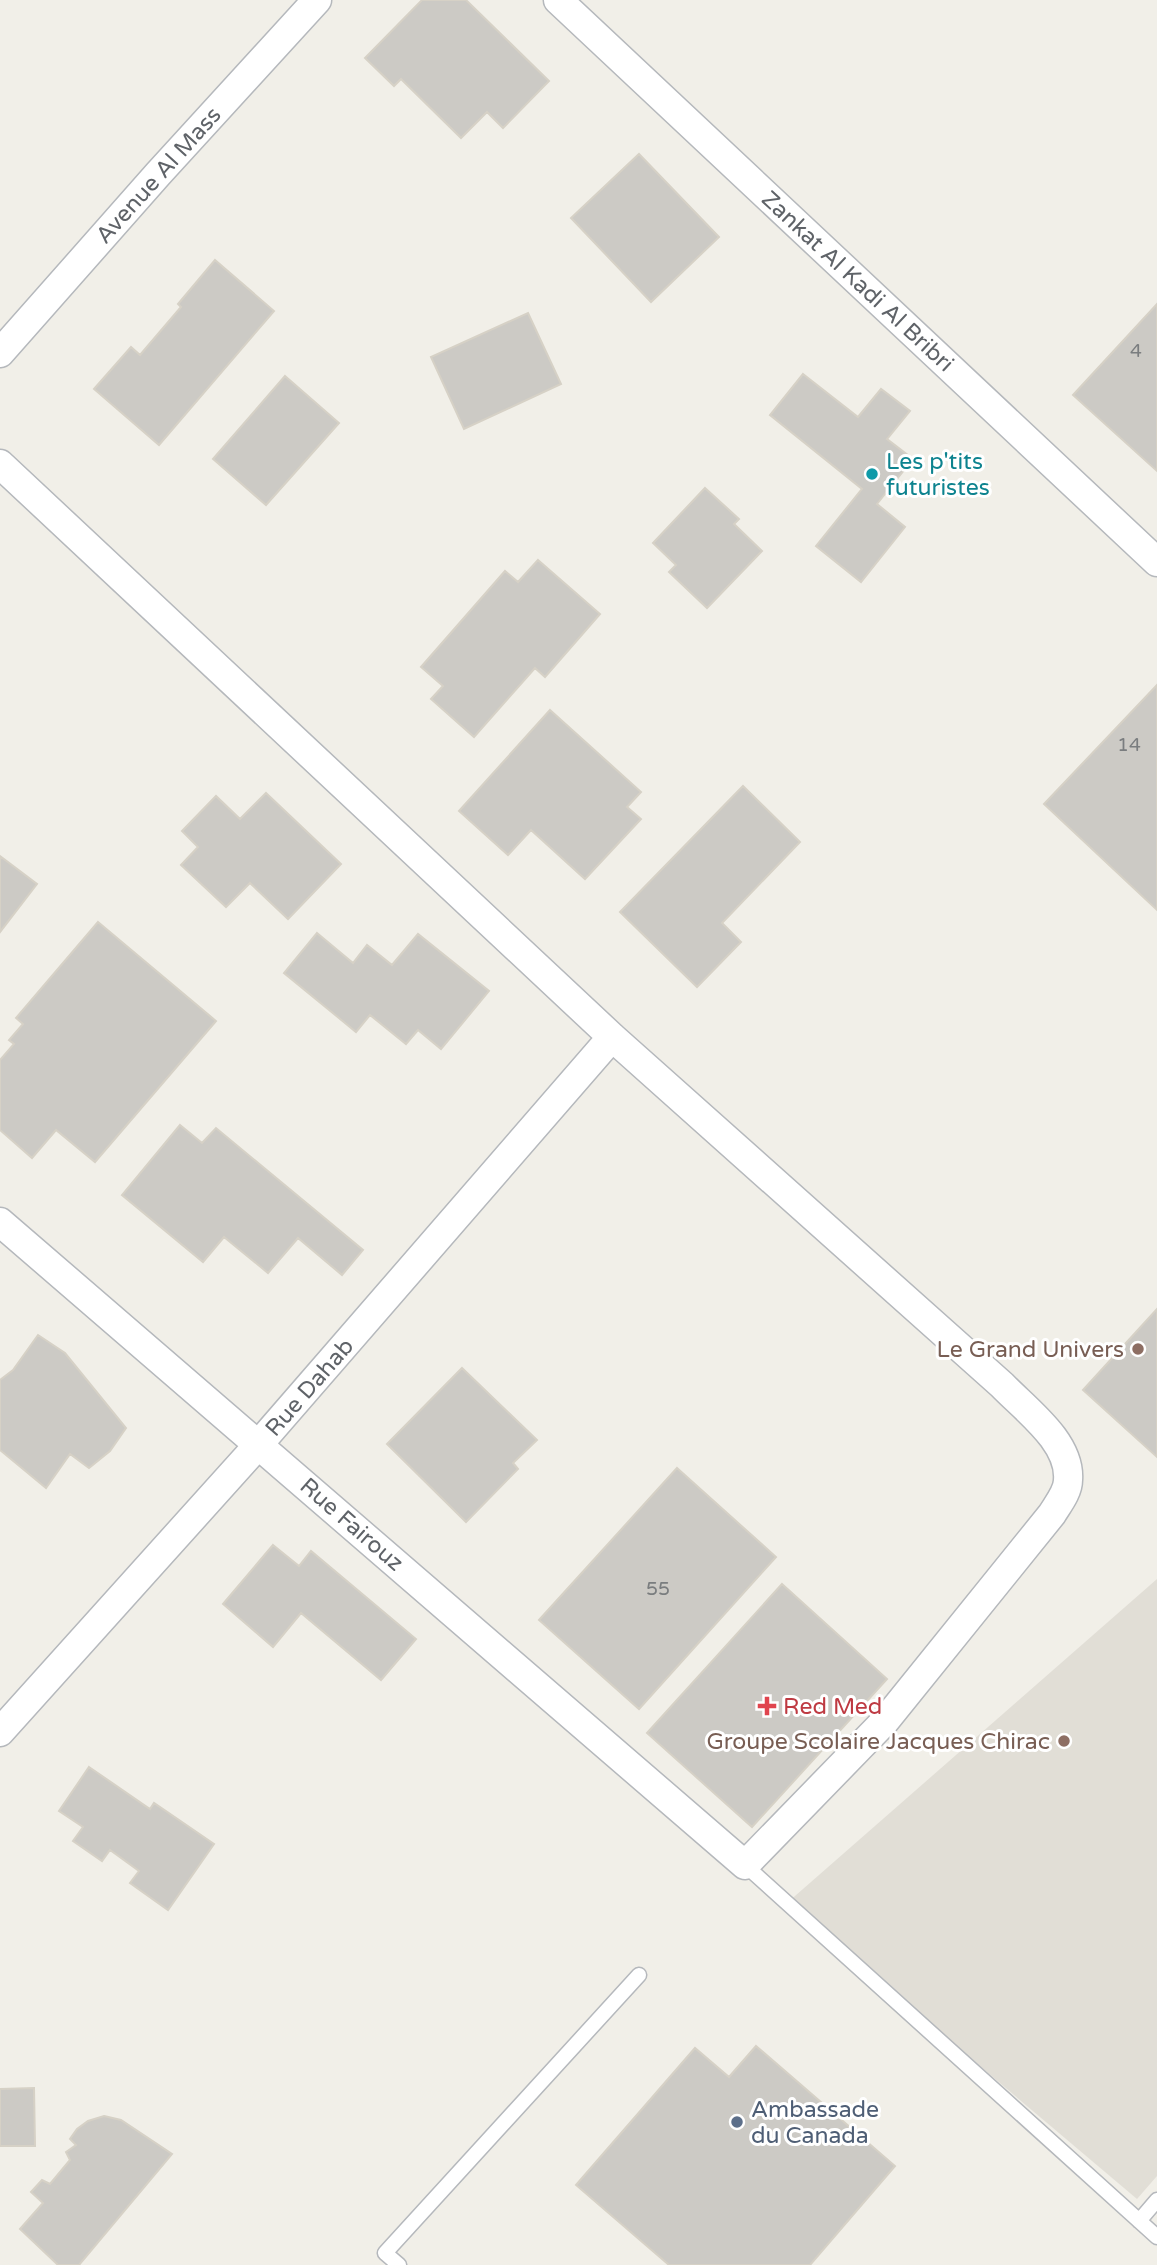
<svg xmlns="http://www.w3.org/2000/svg" width="1157" height="2265" viewBox="0 0 1157 2265" font-family="'Varela Round',sans-serif">
<rect width="100%" height="100%" fill="#f1efe8"/>
<path fill="#e1ded6" d="M1157,1579V2176L1137,2199L787,1903Z"/>
<path fill="#cccac5" stroke="#d6d1c6" stroke-width="2" d="M422,0H466L549,81L503,128L487,112L461,138L401,79L394,86L365,58Z
M639,154L719,237L651,302L571,218Z
M215,260L274,311L159,445L94,389L131,347L140,355L181,307L178,304Z
M1157,304V471L1073,395Z
M528,313L561,384L464,429L431,357Z
M803,374L858,417L881,389L910,411L887,439L913,459L877,504L905,527L861,582L816,546L862,489L770,415Z
M285,376L339,423L266,505L213,459Z
M705,488L739,519L734,524L762,551L707,608L669,572L676,565L653,543Z
M538,560L600,614L545,677L535,668L474,737L431,699L443,686L421,667L505,571L518,582Z
M1157,685V910L1044,804Z
M550,710L641,792L627,807L641,819L585,879L531,830L508,855L459,811Z
M743,786L800,842L722,923L741,942L697,987L620,912Z
M266,793L341,864L288,919L250,883L226,907L181,865L198,847L182,831L216,796L240,819Z
M0,856L37,884L0,932Z
M98,922L216,1021L95,1162L56,1130L32,1158L0,1130V1060L14,1044L9,1040L23,1024L16,1018Z
M317,933L353,963L367,945L392,965L418,934L489,991L441,1049L418,1030L406,1044L370,1015L356,1032L284,973Z
M180,1125L202,1143L216,1128L363,1250L342,1275L298,1238L268,1273L224,1237L203,1262L122,1195Z
M1157,1309V1457L1083,1390Z
M38,1335L65,1353L126,1428L110,1451L89,1468L70,1454L46,1488L0,1450V1380L13,1370Z
M462,1368L537,1440L513,1463L518,1469L466,1522L387,1444Z
M677,1468L776,1557L639,1709L539,1620Z
M273,1545L299,1566L311,1551L416,1639L381,1680L301,1613L273,1647L223,1604Z
M782,1584L887,1679L752,1827L647,1733Z
M89,1767L150,1809L154,1803L214,1844L168,1910L130,1883L139,1871L110,1850L102,1861L73,1841L83,1827L59,1811Z
M756,2046L895,2166L810,2265H669L576,2185L695,2048L729,2077Z
M34,2088L35,2146H0V2089Z
M104,2116L121,2120L172,2154L79,2265H58L20,2229L43,2203L31,2192L42,2180L50,2184L70,2160L66,2152L76,2145L70,2139L77,2129L88,2121Z"/>
<g fill="none" stroke-linecap="round" stroke-linejoin="round">
<defs>
<path id="service" d="M745,1865L1157,2237
M1139,2221L1157,2200
M399,2265L385,2253L639,1975"/>
<path id="minor" d="M558,0L1157,562
M0,353L158,174L317,0
M0,464L612,1037L1002,1385C1026,1410 1071,1442 1068,1480C1068,1492 1058,1504 1052,1514L885,1721L745,1865L0,1222
M0,1732L259,1444L612,1037"/>
</defs>
<use href="#service" stroke="#b5b8bc" stroke-width="17"/>
<use href="#minor" stroke="#b5b8bc" stroke-width="31"/>
<use href="#service" stroke="#fff" stroke-width="14"/>
<use href="#minor" stroke="#fff" stroke-width="28"/>
</g>
<circle fill="#0f9aa8" stroke="#fff" stroke-width="2.5" cx="872" cy="474" r="7"/>
<g fill="#8d6e63" stroke="#fff" stroke-width="2.5">
<circle cx="1138" cy="1349" r="7"/>
<circle cx="1064" cy="1741" r="7"/>
</g>
<path fill="#e0444e" stroke="#fff" stroke-width="2.5" d="M763.5 1695.5h7v7h7v7h-7v7h-7v-7h-7v-7h7z"/>
<circle fill="#5c6f8a" stroke="#fff" stroke-width="2.5" cx="737" cy="2122" r="7"/>
<g text-anchor="middle" stroke-width="6" stroke-linejoin="round" paint-order="stroke">
<g font-size="19" fill="#7a7d7f">
<text x="1136" y="357">4</text>
<text x="1129" y="751">14</text>
<text x="658" y="1595">55</text>
</g>
<g font-size="23" fill="#5f6368" stroke="#fff">
<text transform="translate(158 175) rotate(-48)" y="8">Avenue Al Mass</text>
<text transform="translate(858 281) rotate(43)" y="8">Zankat Al Kadi Al Bribri</text>
<text transform="translate(309 1387) rotate(-49)" y="8">Rue Dahab</text>
<text transform="translate(352 1524) rotate(41)" y="8">Rue Fairouz</text>
</g>
<g font-size="23" fill="#0d838f" stroke="#fff" text-anchor="start">
<text x="886" y="469">Les p'tits<tspan x="886" dy="26">futuristes</tspan></text>
</g>
<g font-size="23" fill="#785e54" stroke="#fff" text-anchor="end">
<text x="1124" y="1357">Le Grand Univers</text>
<text x="1050" y="1749">Groupe Scolaire Jacques Chirac</text>
</g>
<g font-size="23" fill="#be3a42" stroke="#fff" text-anchor="start">
<text x="783" y="1714">Red Med</text>
</g>
<g font-size="23" fill="#4e5e75" stroke="#fff" text-anchor="start">
<text x="751" y="2117">Ambassade<tspan x="751" dy="26">du Canada</tspan></text>
</g>
</g>
</svg>
